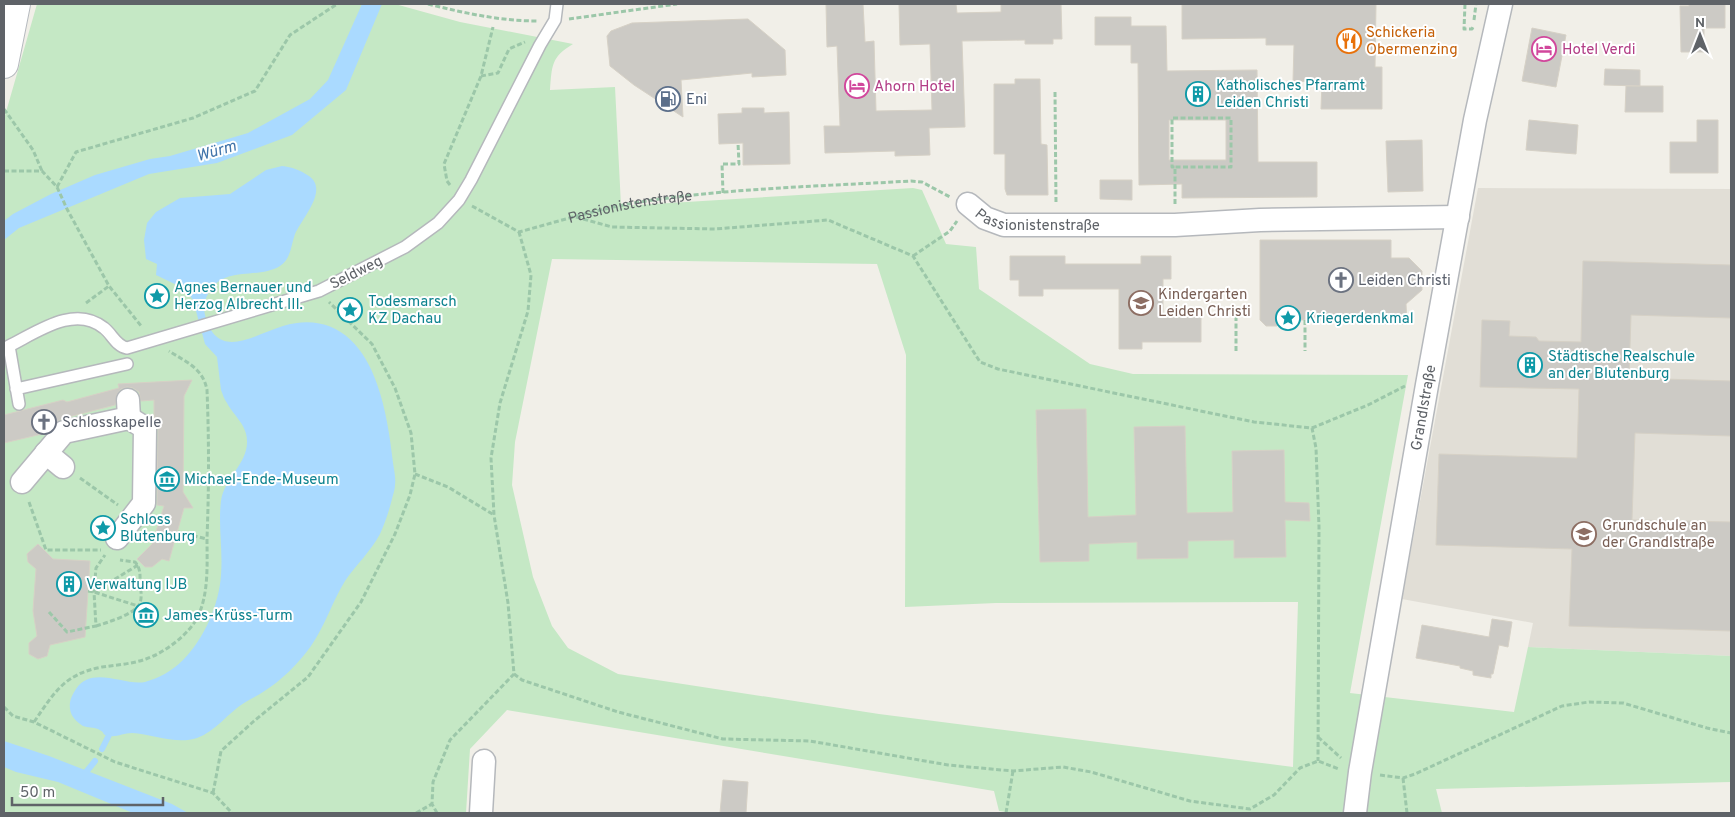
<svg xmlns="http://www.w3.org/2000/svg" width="1735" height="817" viewBox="0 0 1735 817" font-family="Overpass,sans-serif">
<rect width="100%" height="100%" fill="#f1efe8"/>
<path fill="#e1ded6" d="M1478,188L1731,189V656L1528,647L1533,623L1402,599Z"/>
<path fill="#c5e8c5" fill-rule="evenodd" d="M37,4H395L460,22L573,44C551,57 552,66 550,90L615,87L621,206L913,188L922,190L946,244L976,247L979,289L1090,364L1133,374L1408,375L1350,693L1514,712L1528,647L1731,656V782L1436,789L1442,813H1013L999,811L994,791L507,710L470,749L466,813H4V119ZM552,259L877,264L906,355L905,607L996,603L1298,602L1293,767L879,714L618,674L568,648L552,626L533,577L512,485L515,442Z"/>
<path fill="#aadaff" d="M362,4H382L346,90L292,135L217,163L149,174L19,228L4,240V221L13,214L51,194L95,175L150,159L170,156L248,133L310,99L328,80Z
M282,166C292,167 300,170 309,176C329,190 302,218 295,234C291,245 291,259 280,266C257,280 223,265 208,294C204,301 203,307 205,315C217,362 253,335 283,326C331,312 362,340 377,384C386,409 390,437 393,463C394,470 396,478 395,485C395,490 393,494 392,499C389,511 385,523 380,534C371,551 356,565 345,581C332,602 325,626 311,646C298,664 281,681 263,692C257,696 250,699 244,703C228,713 216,731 197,738C176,745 153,734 132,733C124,733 117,737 110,736C99,734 108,734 98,729C93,727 88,728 83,726C77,722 71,717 70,709C69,701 72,695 76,689C92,665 124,686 145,682C159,678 172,671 183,660C204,639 219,605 221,575C223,550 218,525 221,501C224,479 248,463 247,441C247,425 234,416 227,403C224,399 223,395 221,390L217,357L205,344L193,300L185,289L156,275L157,264L146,259L144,240L147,223L156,212L180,198L230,194L266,170Z
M4,741L49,756L172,804L188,813H133L58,782L16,772L4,767Z"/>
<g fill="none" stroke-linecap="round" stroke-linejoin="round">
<path stroke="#aadaff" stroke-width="6" d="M102,749L109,735
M82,777L95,761"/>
</g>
<path fill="#cccac5" stroke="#d6d1c6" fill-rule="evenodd" d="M826,4H863L865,42L874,41L876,111L932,110L930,44L900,45L899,4H956L957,13L1001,12V4H1061L1062,39H1053V44H1025V40L962,41L965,127L929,128L930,155L895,156V151L825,153L824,126H840L837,46L827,47Z
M1182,4H1376L1375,67H1382V109H1321L1322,82L1293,81L1294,45H1266V38L1182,39Z
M1689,4H1725V28H1704V52H1681L1680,6H1689Z
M1095,17H1131V26H1166L1167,71L1257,70L1258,162H1317V197L1182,198V184L1139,185L1138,63H1131V45H1095ZM1169,120H1226V160H1169Z
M748,19L785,50L786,75L752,77V73L681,80L683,117L634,85L610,66L607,36L611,31L632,23Z
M1532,28L1566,35L1556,87L1522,81Z
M1605,69L1640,70V86L1604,85Z
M1015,79H1040L1041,144L1047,145L1048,195H1007L1005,189V154H994V84H1015Z
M1626,86H1663V112H1625Z
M742,108H764V113L789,112L790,164L743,165V143L719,144L718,114L742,113Z
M1529,120L1578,125L1576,154L1526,150Z
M1697,120H1718V173H1670V142H1697Z
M1422,140L1423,191L1388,192L1386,141Z
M1100,180H1132V200L1100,199Z
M1260,240H1391V258H1409L1422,271V290L1406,304L1407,324H1380V320H1283L1277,326H1266L1260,320Z
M1010,256H1065V264H1141V256H1171V279H1163V317H1201V342H1142V349H1119V289H1043V296H1019V280H1010Z
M1583,261L1731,265V318L1631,315L1629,378L1731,381V436L1635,433L1632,520L1731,522V631L1569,626L1572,549L1436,545L1439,454L1577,458L1579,389L1480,387L1482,320L1510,321L1509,336L1536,337L1539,341L1581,342Z
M192,380L184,396L183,492L193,508H184L169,561L162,559L152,567H145L137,559L152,544L164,506L157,505L158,428L157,422L154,418V400L141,401L139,392L133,388L127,387L121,389L117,394L115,405L61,419L54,424L46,433L4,443V415L63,400L67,402L119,388L118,384Z
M1086,409L1088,517L1136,515L1134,427L1185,426L1187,513L1233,512L1232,451L1284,450L1285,502L1309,503L1310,521L1285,520L1286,557L1234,558V540L1188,541V558L1137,559V542L1089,544V561L1040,562L1036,410Z
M38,544L53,559L90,561L85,637L50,645L47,656L38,659L29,654V643L37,636L33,611L36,569L28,562L27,554Z
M146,604L155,610V617L152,621L145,624L136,619L138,610Z
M1492,619L1512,622L1508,647L1499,645L1493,674H1491V678L1473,675V671L1460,668V666L1416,658L1422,625L1489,637Z
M723,780L748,782L746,813H720Z"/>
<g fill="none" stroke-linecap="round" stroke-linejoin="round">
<defs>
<path id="lane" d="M16,389L127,364
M19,404L9,346C37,332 75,304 104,328C112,334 116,346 127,348L319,291L405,247L438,223L459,200L471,180L540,45L555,20L557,4"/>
<g id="street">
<path id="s2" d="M968,204L985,218L1004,225H1175L1260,220L1458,217"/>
<path d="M46,453L63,467"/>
<path d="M22,482L64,432L129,418L128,400"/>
<path d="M117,538L144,503L145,428L129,418"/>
<path d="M481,813L484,761"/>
<path id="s3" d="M1355,813L1360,772L1427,385L1475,120L1501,4"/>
</g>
<path id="secondary" d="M4,64L16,4"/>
</defs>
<use href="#lane" stroke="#b5b8bc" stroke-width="14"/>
<use href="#street" stroke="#b5b8bc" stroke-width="25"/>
<use href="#secondary" stroke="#b6babf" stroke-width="30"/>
<g stroke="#9cc7a9" stroke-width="3" stroke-dasharray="5 2.5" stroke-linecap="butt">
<path d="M428,4C464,13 500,21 538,21"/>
<path d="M1465,4L1464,29H1472L1473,27"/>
<path d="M569,19L677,4"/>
<path d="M1474,20L1476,4"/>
<path d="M481,76L498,73L509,49L525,42"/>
<path d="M1055,92L1056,204"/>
<path d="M4,109L33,150L42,171"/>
<path d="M4,171H42L57,187L67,209L109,286L142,327"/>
<path d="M450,185L447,181L444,164L481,76L493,27"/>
<path d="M57,187L76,152L193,118L255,91L290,35L337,4"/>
<path d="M723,193L722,164H739L738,143"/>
<path d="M1175,204V167H1172V118H1231V167H1175"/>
<path id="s1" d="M472,206L519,232C563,220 608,206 653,200C738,188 825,186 911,181L922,182L950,197"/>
<path d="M576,217L612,227L715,229L828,220L913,256L980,362L998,369L1254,422L1312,428L1316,448L1319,527L1318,761"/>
<path d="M913,256L950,231L957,221"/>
<path d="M86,303L109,286"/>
<path d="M1305,320V351"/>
<path d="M1236,351V313"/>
<path d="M1312,428L1368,405L1405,386"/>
<path d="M415,474L448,487L494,515"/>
<path d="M80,478L118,505"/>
<path d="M29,502L46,550H101"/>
<path d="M178,532L207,539"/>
<path d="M138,565L94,592L138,606"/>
<path d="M88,591L94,592"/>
<path d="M49,612L67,632L96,626L94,592L96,568L105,555"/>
<path d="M96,626C106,623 136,614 140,603C142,598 141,590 140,584C140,575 141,569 135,562L120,560"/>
<path d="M514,674L522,680L618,712L723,739L810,741L948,765L1013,771L1063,767L1091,772L1190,801L1250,809L1274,795L1300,768L1318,761L1339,769"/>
<path d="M4,707L13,716L34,722L115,762L213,793L232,813"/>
<path d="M34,722C54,693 64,674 102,667C116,665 132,664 146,659C164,653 190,634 198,616C209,593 207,563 207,538C209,488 209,439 207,390C203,368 186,362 169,351"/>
<path d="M1318,737L1341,758"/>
<path d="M1380,775L1403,778L1415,774L1562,706L1589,702L1623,703L1707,728L1731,733"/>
<path d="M1403,778L1407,813"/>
<path d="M213,793L221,751L254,721L308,677L361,602L395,534L410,495L415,474L411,433L395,388L372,344L329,302"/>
<path d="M416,813L432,804"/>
<path d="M437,813L432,804L433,782L450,740L514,674L508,603L494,515L491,458L500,403L528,311L531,275L519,232"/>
<path d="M1006,813L1013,771"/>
</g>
<use href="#lane" stroke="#fff" stroke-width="11"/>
<use href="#street" stroke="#fff" stroke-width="22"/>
<use href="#secondary" stroke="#fff" stroke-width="28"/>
</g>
<defs>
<symbol id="restaurant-ring" viewBox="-11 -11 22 22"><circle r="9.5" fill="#fff" stroke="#e8710a" stroke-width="1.5"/><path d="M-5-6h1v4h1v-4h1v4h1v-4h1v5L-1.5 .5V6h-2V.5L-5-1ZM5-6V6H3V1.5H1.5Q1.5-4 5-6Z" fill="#e8710a"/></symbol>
<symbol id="hotel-ring" viewBox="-11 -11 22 22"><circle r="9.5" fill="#fff" stroke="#d1479c" stroke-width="1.5"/><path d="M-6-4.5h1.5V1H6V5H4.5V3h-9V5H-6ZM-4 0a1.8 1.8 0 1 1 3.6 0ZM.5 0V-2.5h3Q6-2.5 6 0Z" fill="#d1479c"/></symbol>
<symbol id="building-ring" viewBox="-11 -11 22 22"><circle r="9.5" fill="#fff" stroke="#0f9aa8" stroke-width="1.5"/><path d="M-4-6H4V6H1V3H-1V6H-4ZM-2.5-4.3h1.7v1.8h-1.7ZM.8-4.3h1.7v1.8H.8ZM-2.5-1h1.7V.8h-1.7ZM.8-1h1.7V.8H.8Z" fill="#0f9aa8"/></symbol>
<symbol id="fuel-ring" viewBox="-11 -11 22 22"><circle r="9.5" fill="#fff" stroke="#5c6f8a" stroke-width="1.5"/><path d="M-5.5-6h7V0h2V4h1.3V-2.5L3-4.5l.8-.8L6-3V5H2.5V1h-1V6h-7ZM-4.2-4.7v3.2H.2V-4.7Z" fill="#5c6f8a"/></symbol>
<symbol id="church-ring" viewBox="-11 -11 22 22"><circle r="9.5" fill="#fff" stroke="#6b7280" stroke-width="1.5"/><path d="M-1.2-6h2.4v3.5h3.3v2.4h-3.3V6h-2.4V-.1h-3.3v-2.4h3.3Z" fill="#6b7280"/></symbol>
<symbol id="sight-ring" viewBox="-11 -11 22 22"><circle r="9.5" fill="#fff" stroke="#0f9aa8" stroke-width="1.5"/><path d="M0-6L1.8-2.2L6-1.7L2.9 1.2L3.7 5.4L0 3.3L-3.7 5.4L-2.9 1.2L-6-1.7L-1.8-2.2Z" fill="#0f9aa8"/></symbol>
<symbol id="school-ring" viewBox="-11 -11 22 22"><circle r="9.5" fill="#fff" stroke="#8d6e63" stroke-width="1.5"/><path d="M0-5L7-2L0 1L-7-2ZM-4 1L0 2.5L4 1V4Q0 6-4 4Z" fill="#8d6e63"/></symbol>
<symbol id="museum-ring" viewBox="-11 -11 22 22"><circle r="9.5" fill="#fff" stroke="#0f9aa8" stroke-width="1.5"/><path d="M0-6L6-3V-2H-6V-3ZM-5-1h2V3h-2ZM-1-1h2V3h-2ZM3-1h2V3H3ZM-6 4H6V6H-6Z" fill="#0f9aa8"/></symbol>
</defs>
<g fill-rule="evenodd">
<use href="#restaurant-ring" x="1335" y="27" width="28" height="28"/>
<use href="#hotel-ring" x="1530" y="35" width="28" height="28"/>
<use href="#hotel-ring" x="843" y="72" width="28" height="28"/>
<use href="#building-ring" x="1184" y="80" width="28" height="28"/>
<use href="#fuel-ring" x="654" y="85" width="28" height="28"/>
<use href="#church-ring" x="1327" y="266" width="28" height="28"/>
<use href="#sight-ring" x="143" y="282" width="28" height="28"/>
<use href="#school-ring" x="1127" y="289" width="28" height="28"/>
<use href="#sight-ring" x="336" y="296" width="28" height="28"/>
<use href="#sight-ring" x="1274" y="304" width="28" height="28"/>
<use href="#building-ring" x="1516" y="351" width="28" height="28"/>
<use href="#church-ring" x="30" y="408" width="28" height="28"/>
<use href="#museum-ring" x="153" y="465" width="28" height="28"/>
<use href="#sight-ring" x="89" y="514" width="28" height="28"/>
<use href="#school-ring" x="1570" y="520" width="28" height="28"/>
<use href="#building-ring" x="55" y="570" width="28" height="28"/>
<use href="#museum-ring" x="132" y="601" width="28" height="28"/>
</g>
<g text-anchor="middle" stroke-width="4" stroke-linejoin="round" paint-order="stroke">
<g font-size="15" fill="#c56008" stroke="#fff" text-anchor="start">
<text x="1366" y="37">Schickeria<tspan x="1366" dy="17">Obermenzing</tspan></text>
</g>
<g font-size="15" fill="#b23c85" stroke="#fff" text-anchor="start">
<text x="1562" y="54">Hotel Verdi</text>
<text x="874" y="91">Ahorn Hotel</text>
</g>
<g font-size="15" fill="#0d838f" stroke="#fff" text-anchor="start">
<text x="1216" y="90">Katholisches Pfarramt<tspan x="1216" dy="17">Leiden Christi</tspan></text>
<text x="174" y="292">Agnes Bernauer und<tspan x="174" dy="17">Herzog Albrecht III.</tspan></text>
<text x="368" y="306">Todesmarsch<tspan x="368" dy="17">KZ Dachau</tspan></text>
<text x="1306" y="323">Kriegerdenkmal</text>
<text x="1548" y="361">Städtische Realschule<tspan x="1548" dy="17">an der Blutenburg</tspan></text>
<text x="184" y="484">Michael-Ende-Museum</text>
<text x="120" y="524">Schloss<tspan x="120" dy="17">Blutenburg</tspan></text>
<text x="86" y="589">Verwaltung IJB</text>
<text x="164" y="620">James-Krüss-Turm</text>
</g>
<g font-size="15" fill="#4e5e75" stroke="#fff" text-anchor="start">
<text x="686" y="104">Eni</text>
</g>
<g font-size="15" fill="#5f6368" stroke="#fff">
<text dy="5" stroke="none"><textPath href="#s1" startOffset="168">Passionistenstraße</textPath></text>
<text dy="5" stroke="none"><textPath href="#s2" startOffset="75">Passionistenstraße</textPath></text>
<text transform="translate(356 272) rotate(-27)" y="5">Seldweg</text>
<text dy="5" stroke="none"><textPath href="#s3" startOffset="411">Grandlstraße</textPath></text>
</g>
<g font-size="15" fill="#5b616d" stroke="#fff" text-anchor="start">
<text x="1358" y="285">Leiden Christi</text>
<text x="62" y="427">Schlosskapelle</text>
</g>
<g font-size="15" fill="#785e54" stroke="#fff" text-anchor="start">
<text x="1158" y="299">Kindergarten<tspan x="1158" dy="17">Leiden Christi</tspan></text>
<text x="1602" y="530">Grundschule an<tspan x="1602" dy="17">der Grandlstraße</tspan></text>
</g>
<g font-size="16" font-style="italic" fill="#4174aa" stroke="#fff">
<text transform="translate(216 150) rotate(-16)" y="6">Würm</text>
</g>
</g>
<rect width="1735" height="817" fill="none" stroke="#5f6368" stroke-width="10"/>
<g transform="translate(1700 35)" stroke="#ffffff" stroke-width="4" paint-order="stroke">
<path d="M0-4L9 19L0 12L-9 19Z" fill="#5f6368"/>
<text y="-8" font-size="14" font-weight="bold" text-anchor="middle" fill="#5f6368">N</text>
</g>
<path d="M12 797v8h151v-8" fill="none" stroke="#5f6368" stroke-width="2.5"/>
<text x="20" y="797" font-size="15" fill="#5f6368" stroke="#ffffff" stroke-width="4" paint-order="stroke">50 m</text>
</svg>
